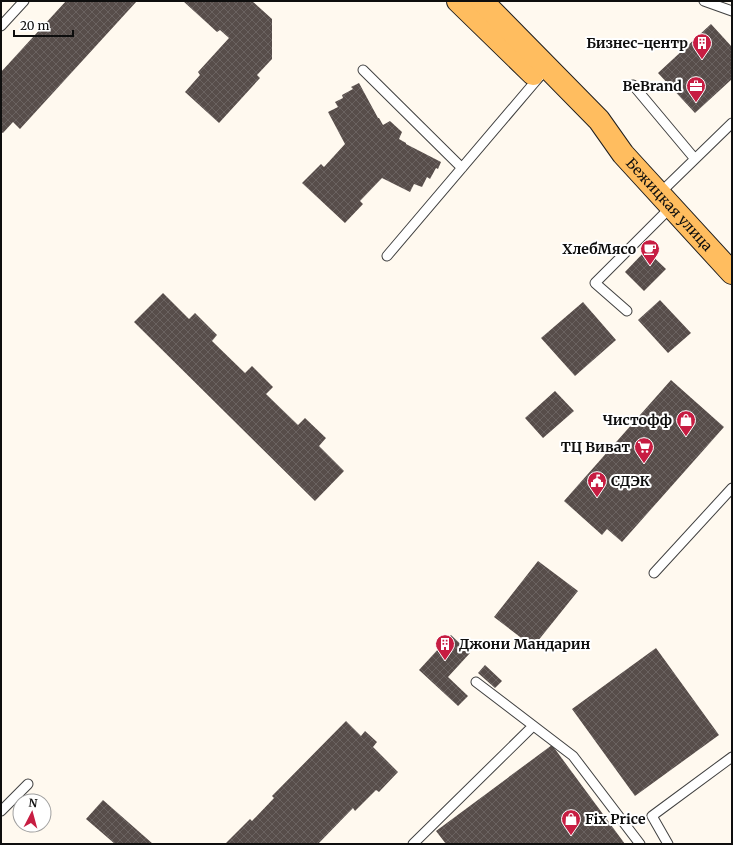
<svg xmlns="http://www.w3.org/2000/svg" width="733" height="845" viewBox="0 0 733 845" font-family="Merriweather,serif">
<defs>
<pattern id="building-cross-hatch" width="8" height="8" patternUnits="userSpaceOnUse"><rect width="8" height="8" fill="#574d4a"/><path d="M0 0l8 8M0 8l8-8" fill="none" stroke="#6a6260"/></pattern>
</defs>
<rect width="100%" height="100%" fill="#fff9ef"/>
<path fill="url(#building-cross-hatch)" d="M66,1H137L20,129L13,122L3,133L1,132V72Z
M183,1H252L272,19V59L257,75L260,78L219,123L185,92L200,75L198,72L229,38L220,30L217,32Z
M711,24L732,47V79L695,113L658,73Z
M359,83L378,118H379L383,125L390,121L402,132L399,139L406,143V144L441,162L438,169L436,168L430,179L427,177L422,187L414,184L410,192L382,178L360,201L363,204L345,223L302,183L321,164L324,167L345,144L328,112L338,107L335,102L343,98L342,95L353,89L351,87Z
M646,250L666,269L644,291L625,272Z
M163,293L189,319L195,313L217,335L212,341L245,373L252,366L273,387L266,394L298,425L305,418L326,438L319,446L344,471L315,501L134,322Z
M660,300L691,333L668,353L638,320Z
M583,302L616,340L575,376L541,338Z
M671,380L724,427L622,542L607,529L602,535L564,501Z
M555,391L574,411L543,438L525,418Z
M538,561L578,591L533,647L494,617Z
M451,635L470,653L448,677L468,696L458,706L419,670Z
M656,648L719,735L635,796L572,709Z
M485,665L502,681L495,688L478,673Z
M346,721L361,736L365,731L377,742L373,747L398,772L379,792L376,790L355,811L353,808L318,844H225L250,819L252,821L274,798L272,796Z
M552,745L625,844H446L436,831Z
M103,800L153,844H115L86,819Z"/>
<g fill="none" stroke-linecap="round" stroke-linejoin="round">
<defs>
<path id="lane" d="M704,1L732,11
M1,26L24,1
M363,70L462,168
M633,85L695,159
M659,194L732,123
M387,256L540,76
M627,311L595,283L671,207
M654,573L732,488
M476,682L573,756L640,844
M1,811L28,784
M413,844L533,726
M668,844L652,816L732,757"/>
<g id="primary">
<path d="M458,1L533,74"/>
<path id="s1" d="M482,1L599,120L623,154L732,273"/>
</g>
</defs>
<use href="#lane" stroke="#414141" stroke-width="11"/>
<use href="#primary" stroke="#1f1f1f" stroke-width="24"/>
<use href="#lane" stroke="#fff" stroke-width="9"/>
<use href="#primary" stroke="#ffbd5f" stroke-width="22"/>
</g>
<defs>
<symbol id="building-pin" viewBox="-11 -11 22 30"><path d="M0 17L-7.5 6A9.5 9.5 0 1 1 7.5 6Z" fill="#c71d42" stroke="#fff"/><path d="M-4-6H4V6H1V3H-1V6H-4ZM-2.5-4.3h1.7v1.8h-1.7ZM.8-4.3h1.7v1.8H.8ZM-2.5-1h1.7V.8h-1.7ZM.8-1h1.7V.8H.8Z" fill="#fff"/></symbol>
<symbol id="office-pin" viewBox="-11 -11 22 30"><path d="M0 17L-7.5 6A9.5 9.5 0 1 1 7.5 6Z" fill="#c71d42" stroke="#fff"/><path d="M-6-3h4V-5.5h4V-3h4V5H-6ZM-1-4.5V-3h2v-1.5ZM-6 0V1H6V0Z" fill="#fff"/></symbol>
<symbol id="cafe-pin" viewBox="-11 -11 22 30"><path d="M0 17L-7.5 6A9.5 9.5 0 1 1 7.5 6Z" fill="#c71d42" stroke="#fff"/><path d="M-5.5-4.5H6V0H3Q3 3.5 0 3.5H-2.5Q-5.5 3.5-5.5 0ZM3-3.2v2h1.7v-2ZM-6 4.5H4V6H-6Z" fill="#fff"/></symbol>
<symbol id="shop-pin" viewBox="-11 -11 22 30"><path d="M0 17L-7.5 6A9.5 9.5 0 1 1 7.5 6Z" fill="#c71d42" stroke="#fff"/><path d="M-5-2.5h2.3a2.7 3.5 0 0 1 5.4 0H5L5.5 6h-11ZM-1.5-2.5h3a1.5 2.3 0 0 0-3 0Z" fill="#fff"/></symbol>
<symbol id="supermarket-pin" viewBox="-11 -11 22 30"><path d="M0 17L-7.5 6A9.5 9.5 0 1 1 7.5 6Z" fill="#c71d42" stroke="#fff"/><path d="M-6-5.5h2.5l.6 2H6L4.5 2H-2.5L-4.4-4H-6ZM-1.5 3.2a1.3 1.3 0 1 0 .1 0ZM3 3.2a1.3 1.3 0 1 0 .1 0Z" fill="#fff"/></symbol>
<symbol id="civic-pin" viewBox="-11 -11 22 30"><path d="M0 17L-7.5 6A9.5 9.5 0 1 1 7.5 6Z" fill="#c71d42" stroke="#fff"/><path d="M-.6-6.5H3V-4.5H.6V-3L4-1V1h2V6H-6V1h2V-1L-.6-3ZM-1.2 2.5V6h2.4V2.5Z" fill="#fff"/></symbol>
</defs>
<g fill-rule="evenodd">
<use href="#building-pin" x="691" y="32" width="22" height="30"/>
<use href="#office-pin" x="685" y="75" width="22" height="30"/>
<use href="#cafe-pin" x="639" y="238" width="22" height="30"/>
<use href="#shop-pin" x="675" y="409" width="22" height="30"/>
<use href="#supermarket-pin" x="633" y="436" width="22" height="30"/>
<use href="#civic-pin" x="586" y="470" width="22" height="30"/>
<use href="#building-pin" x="434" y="633" width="22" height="30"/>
<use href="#shop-pin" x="560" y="808" width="22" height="30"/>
</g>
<g text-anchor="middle" stroke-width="4" stroke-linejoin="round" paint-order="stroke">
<g font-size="14" font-weight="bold" fill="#0e0e0e" stroke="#fff" text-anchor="end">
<text x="688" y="48">Бизнес-центр</text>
<text x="682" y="91">BeBrand</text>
<text x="636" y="254">ХлебМясо</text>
<text x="672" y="425">Чистофф</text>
<text x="630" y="452">ТЦ Виват</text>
<text x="611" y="486" text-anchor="start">СДЭК</text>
<text x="459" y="649" text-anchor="start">Джони Мандарин</text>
<text x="585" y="824" text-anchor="start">Fix Price</text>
</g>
<g font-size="14" fill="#0e0e0e" stroke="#fff">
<text dy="5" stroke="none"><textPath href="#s1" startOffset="277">Бежицкая улица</textPath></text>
</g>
</g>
<rect width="733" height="845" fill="none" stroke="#0e0e0e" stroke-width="4"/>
<g transform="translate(32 813) rotate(6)"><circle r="19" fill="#ffffff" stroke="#9f9f9f"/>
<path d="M0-3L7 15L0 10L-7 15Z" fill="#c71d42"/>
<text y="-6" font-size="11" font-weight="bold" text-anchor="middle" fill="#0e0e0e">N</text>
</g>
<path d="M14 30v6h59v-6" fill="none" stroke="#0e0e0e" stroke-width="2"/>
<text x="20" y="30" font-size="12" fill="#0e0e0e" stroke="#ffffff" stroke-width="3" paint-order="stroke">20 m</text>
</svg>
